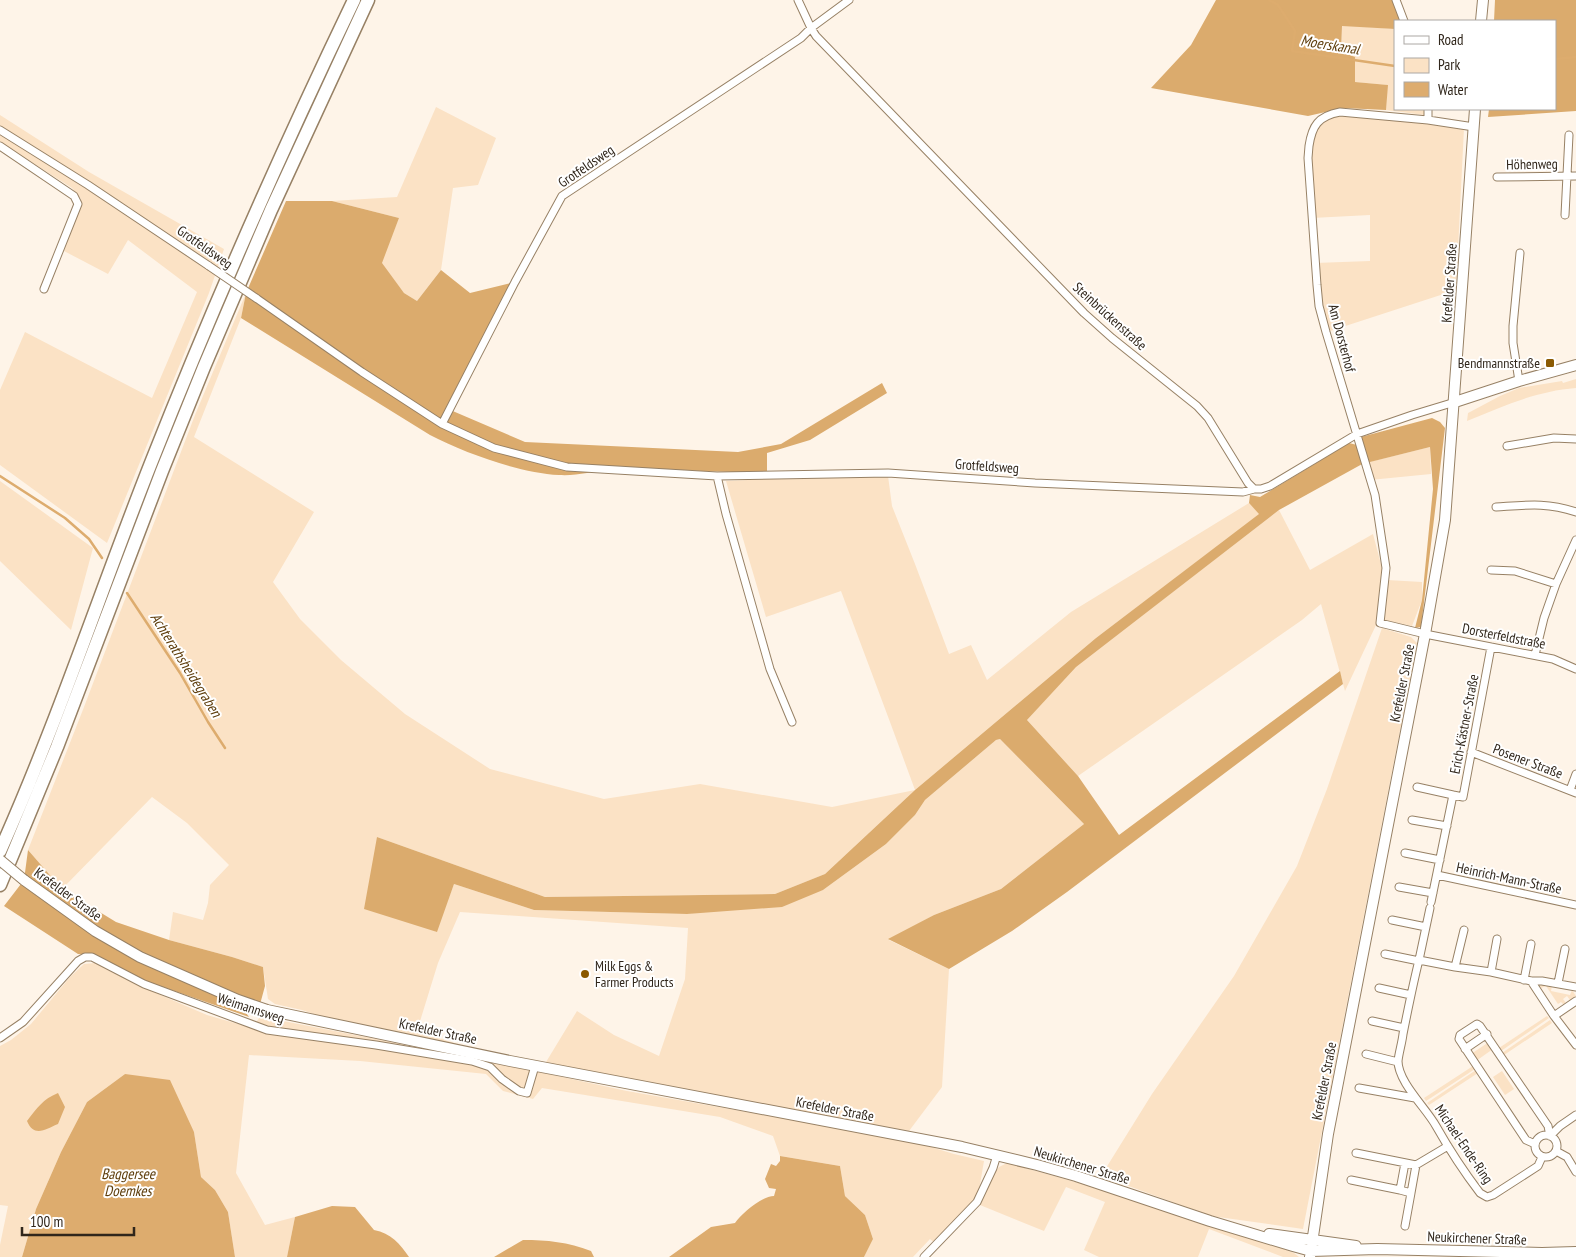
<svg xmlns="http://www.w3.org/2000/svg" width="1576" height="1257" viewBox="0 0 1576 1257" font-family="'PT Sans Narrow',sans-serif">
<rect width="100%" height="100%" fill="#fef4e8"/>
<path fill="#fbe2c5" d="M1342,25L1395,29V109H1424V115L1386,110L1387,85L1355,82L1341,52Z
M436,107L496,138L478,185L453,188L441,270L417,301L404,293L381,263L399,218L332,201L397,197Z
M1341,114L1464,128L1456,290L1327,332L1319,306L1315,263L1370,261V215L1312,218L1309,146L1323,118Z
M0,115L89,172L224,249L209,293L107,543L0,465V390L25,332L152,398L197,292L128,240L108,274L64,251L81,199L72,188L0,142Z
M246,293L241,318L194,437L314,512L273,582L300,619L341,660L405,714L490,769L604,799L700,784L832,807L915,790L890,722L841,591L766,617L726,481L811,477L888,476L892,506L915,564L949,654L971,645L987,680L1071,612L1249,503L1260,514L1096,638L915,790L825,874L775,894L545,897L377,837L436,932L454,884L534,910L687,914L823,890L886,844L915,815L925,800L996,740L1000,739L1084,824L1001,889L934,915L889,940L949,969L942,1087L909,1131L543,1067L577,1011L614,1035L659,1056L685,979L688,928L460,912L438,963L417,1031L510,1061L352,1027L302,1010L275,1004L268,999L263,967L232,957L169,940L173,912L203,920L208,903L210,885L229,865L187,823L152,797L62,889L28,850L84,707L195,415Z
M1576,379V388C1537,391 1503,406 1467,421L1468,413L1470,412L1500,396L1519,388L1562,381L1563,383Z
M1430,447L1431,474L1370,480L1365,463Z
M0,481L93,548L71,630L0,561Z
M1279,510L1310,570L1373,534L1382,568V580L1377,623L1345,691L1321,604L1302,620L1078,776L1027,720L1075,667Z
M1387,580L1422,582V600L1412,626L1384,620Z
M1382,628L1411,637L1417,643L1303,1229L1211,1216L1101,1176L1152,1094L1234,976L1297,866L1327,789Z
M95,963L135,984L207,1015L252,1028L262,1014L278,1020L484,1060L627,1091L908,1140L954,1154L984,1161L977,1202L936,1244L930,1239L913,1257H864L873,1239L865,1215L845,1196L840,1166L780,1156L773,1136L720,1117L542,1088L533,1099L503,1091L486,1074L360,1061L249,1055L236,1173L265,1225L295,1217L287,1257H235L228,1212L215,1190L201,1177L194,1132L125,1074L87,1102L61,1152L36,1209L22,1257H0V1245L8,1206L0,1205V1046L11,1040L31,1024L70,977L84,964Z
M1540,984L1552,986L1551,991L1570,995L1572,990L1576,996L1570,1000L1567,996L1563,999L1566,1003L1563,1004L1561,1002L1558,1004L1546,986L1541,988L1539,985Z
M1547,1016L1549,1018L1501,1051L1499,1048Z
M1550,1020L1552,1023L1504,1055L1502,1053Z
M1489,1042L1493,1049L1476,1061L1471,1054Z
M1473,1066L1475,1069L1426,1101L1424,1098Z
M1476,1070L1478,1073L1429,1105L1427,1103Z
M1502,1071L1514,1089L1505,1095L1493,1077Z
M1007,1163L1086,1185L1284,1249L1294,1253L1299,1257H1283L1209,1229L1198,1257H1099L1084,1250L1105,1202L1066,1187L1044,1231L980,1205L996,1171L999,1167Z"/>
<path fill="#dbab6d" d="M1216,0H1392L1400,21H1395V29L1342,26L1341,52L1355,57V82L1388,85L1386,110L1343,108L1308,116L1151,88L1191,45Z
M1495,0H1576V111L1488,117L1489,109H1555V21H1494Z
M286,201H332L399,218L382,263L404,293L417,301L441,270L470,293L515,282L448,409L525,442L738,452L781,444L882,383L887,393L810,440L767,453V473L609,468C593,472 576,476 559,475C519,473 465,453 430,435L241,318L246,293Z
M1432,418L1440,422L1445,428L1421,627L1415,628L1422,600L1433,489L1430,447L1366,463L1361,437Z
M1349,443L1357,445L1364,463L1279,510L1076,667L1027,720L1078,776L1119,835L1340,671L1343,684L1067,892L1012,931L949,969L888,939L934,915L1001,889L1084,824L1000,739L996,740L925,800L915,815L886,844L823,890L782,907L687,914L534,910L454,884L437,932L364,909L377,837L545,897L775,894L825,874L915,790L1096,638L1259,514L1249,503L1250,495L1260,497Z
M28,850L62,889L116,922L169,940L232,957L263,967L265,986L259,1008L238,1001L249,1017L140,979L95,955L78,954L4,906L24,880Z"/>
<path fill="#ddac6e" d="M125,1074L170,1080L194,1132L201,1177L215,1190L228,1212L235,1257H22L36,1209L61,1152L87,1102Z
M58,1093L65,1107L58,1124C46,1129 34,1138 27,1121C37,1108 43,1099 58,1093Z
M780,1156L840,1166L845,1196L865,1215L873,1239L864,1257H669L711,1227L735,1223C742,1213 762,1196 774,1196L776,1189L769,1188L765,1179L771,1164L776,1166L780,1161Z
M332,1206L355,1207L374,1230C391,1233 400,1244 409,1257H287L295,1217Z
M523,1240C547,1240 568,1242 591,1251L594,1257H494Z"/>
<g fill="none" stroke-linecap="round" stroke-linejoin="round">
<path stroke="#ddac6e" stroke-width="2.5" d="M1269,0L1278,5L1295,31L1292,51L1395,66
M1555,59L1576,57
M0,476L65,518L89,539L102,558
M127,593L180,673L208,722L225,748"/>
<defs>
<path id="street" d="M798,0L811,28L816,36L1084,313L1112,338L1197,406L1208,418L1248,483L1254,489H1261L1270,486L1357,434L1412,415L1455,402
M1396,0L1404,21
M1428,109V120L1474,127
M1428,120L1340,112C1318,116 1312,126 1309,146L1308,158L1317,285L1319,306L1326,332L1375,495L1386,568L1380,623L1425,634L1553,659L1576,669
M0,130L88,185L209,266
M0,146L74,196L78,204L44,289
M1497,177L1576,176
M1565,215L1569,135
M256,298L362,372L442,424L494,448L567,467L717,476L888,473L1035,483L1243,492L1254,489
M1519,381L1513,343V326L1520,253
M442,424L515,282L562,196L801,38L811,28L849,0
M1507,446L1554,438L1576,439
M717,476L726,514L770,669L792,722
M1496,507C1527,505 1546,502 1576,512
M1491,570L1515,571L1556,584
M1535,655L1544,618L1556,584L1576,540
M1471,752L1576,793
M1417,787L1453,795
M1570,790L1576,774
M1412,820L1447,826
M1405,853L1440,860
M1437,875L1576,905
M1399,887L1433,893
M1431,902L1453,795L1463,797L1491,647
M1392,920L1426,927
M1385,954L1419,961
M1419,960L1430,908
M1455,967L1464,930
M1491,972L1497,939
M1524,980L1531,944
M1531,981L1554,1016
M1558,983L1565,949
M1379,988L1411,995
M1576,1001L1554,1016L1576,1045
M1372,1021L1404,1028
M0,1038L23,1022L78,961L85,957H92L144,984L267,1030L376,1045L472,1061L490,1067L502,1079L519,1091L527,1093L535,1066
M1465,1049L1487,1034
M1366,1054L1398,1062
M1359,1088L1415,1098
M1535 1146a11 11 0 1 1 22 0a11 11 0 1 1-22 0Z
M1550,1136L1560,1126L1576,1115
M1535,1144L1526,1140L1459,1039L1460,1035L1477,1024L1480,1026L1548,1126L1550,1136
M1556,1151L1567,1157L1576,1172
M1356,1153L1416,1165L1448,1146
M1542,1157L1538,1166L1493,1195L1487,1197L1480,1193C1464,1172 1449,1149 1436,1126C1426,1108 1398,1082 1398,1061C1399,1052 1402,1043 1403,1034C1408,1009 1413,984 1419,960L1455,967L1491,972L1531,981H1542L1576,987
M1351,1180L1400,1190L1405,1163
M1400,1190L1411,1193L1405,1226
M1411,1193L1416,1165
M924,1257L977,1202L993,1168L997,1155"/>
<path id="secondary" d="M1481,21L1483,0
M1455,402L1519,381L1576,365
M24,880L95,931L140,957L238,1000L267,1010L510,1061L962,1147L1037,1165L1076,1176L1210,1221L1293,1246L1311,1251L1377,1249L1542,1253L1576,1252
M1269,1234L1356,1246
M1310,1257L1328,1134L1425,634L1445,520L1475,109"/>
<path id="highway" d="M0,851C57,724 100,592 151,463C213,306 281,152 354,0
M0,885L57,747L162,471L204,367L271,210L368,0"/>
</defs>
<use href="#street" stroke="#978165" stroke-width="9"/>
<use href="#secondary" stroke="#978165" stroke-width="12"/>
<use href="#highway" stroke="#978165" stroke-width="15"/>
<use href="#street" stroke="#fff" stroke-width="7"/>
<use href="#secondary" stroke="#fff" stroke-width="10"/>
<use href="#highway" stroke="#fff" stroke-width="12"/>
<defs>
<path id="street-bridge" d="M209,266L256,298"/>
<path id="secondary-bridge" d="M0,860L24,880"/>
</defs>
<use href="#street-bridge" stroke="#978165" stroke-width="9" stroke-linecap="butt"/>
<use href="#secondary-bridge" stroke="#978165" stroke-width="12" stroke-linecap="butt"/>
<use href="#street-bridge" stroke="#fff" stroke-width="7"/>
<use href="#secondary-bridge" stroke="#fff" stroke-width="10"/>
</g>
<g fill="#8b5a02" stroke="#fff" stroke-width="2">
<rect x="1545" y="358" width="10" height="10" rx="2.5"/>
<circle cx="585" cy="974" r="5"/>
</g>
<g text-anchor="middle" stroke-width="4" stroke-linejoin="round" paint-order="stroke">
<g font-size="14" fill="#30261b" stroke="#fff">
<text transform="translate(1532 164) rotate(-1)" y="5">Höhenweg</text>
<text transform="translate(586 166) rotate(-34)" y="5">Grotfeldsweg</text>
<text transform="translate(205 247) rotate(35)" y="5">Grotfeldsweg</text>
<text transform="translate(1449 283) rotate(-86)" y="5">Krefelder Straße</text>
<text transform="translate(1110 316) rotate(42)" y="5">Steinbrückenstraße</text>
<text transform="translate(1342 338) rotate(75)" y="5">Am Dorsterhof</text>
<text transform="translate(987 466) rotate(4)" y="5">Grotfeldsweg</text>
<text transform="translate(1504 636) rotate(11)" y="5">Dorsterfeldstraße</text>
<text transform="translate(1402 683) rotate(-79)" y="5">Krefelder Straße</text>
<text transform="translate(1464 724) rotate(-79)" y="5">Erich-Kästner-Straße</text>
<text transform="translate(1528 761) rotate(21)" y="5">Posener Straße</text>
<text transform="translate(1509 878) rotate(12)" y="5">Heinrich-Mann-Straße</text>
<text transform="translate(68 894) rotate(36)" y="5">Krefelder Straße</text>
<text transform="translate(251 1008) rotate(18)" y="5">Weimannsweg</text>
<text transform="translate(438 1031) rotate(12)" y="5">Krefelder Straße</text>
<text transform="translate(1324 1081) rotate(-79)" y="5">Krefelder Straße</text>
<text transform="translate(835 1109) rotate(11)" y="5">Krefelder Straße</text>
<text transform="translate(1464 1144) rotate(56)" y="5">Michael-Ende-Ring</text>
<text transform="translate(1082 1165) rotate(17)" y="5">Neukirchener Straße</text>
<text transform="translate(1477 1238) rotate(2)" y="5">Neukirchener Straße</text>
</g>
<g font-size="14" fill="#30261b" stroke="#fff" text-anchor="end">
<text x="1540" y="368">Bendmannstraße</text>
<text x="595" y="971" text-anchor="start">Milk Eggs &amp;<tspan x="595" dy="16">Farmer Products</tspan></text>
</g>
<g font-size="15" font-style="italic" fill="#5e3d0b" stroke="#fff">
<text transform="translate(1330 45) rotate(9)" y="5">Moerskanal</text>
<text transform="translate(186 665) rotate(58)" y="5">Achterathsheidegraben</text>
<text x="128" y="1179">Baggersee<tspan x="128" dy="17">Doemkes</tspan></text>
</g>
</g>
<rect x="1394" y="20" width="162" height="90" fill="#ffffff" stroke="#aca8a4"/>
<rect x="1404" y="36" width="25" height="8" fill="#ffffff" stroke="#aca8a4"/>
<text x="1438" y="45" font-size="15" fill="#30261b">Road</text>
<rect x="1404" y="58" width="25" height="15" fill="#fbe2c5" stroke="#aca8a4"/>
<text x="1438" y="70" font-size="15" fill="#30261b">Park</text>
<rect x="1404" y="82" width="25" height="15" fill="#ddac6e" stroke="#aca8a4"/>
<text x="1438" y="95" font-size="15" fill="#30261b">Water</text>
<path d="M22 1227v8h112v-8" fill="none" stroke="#30261b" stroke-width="2.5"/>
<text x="30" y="1227" font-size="15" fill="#30261b" stroke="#ffffff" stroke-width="4" paint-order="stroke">100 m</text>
</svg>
